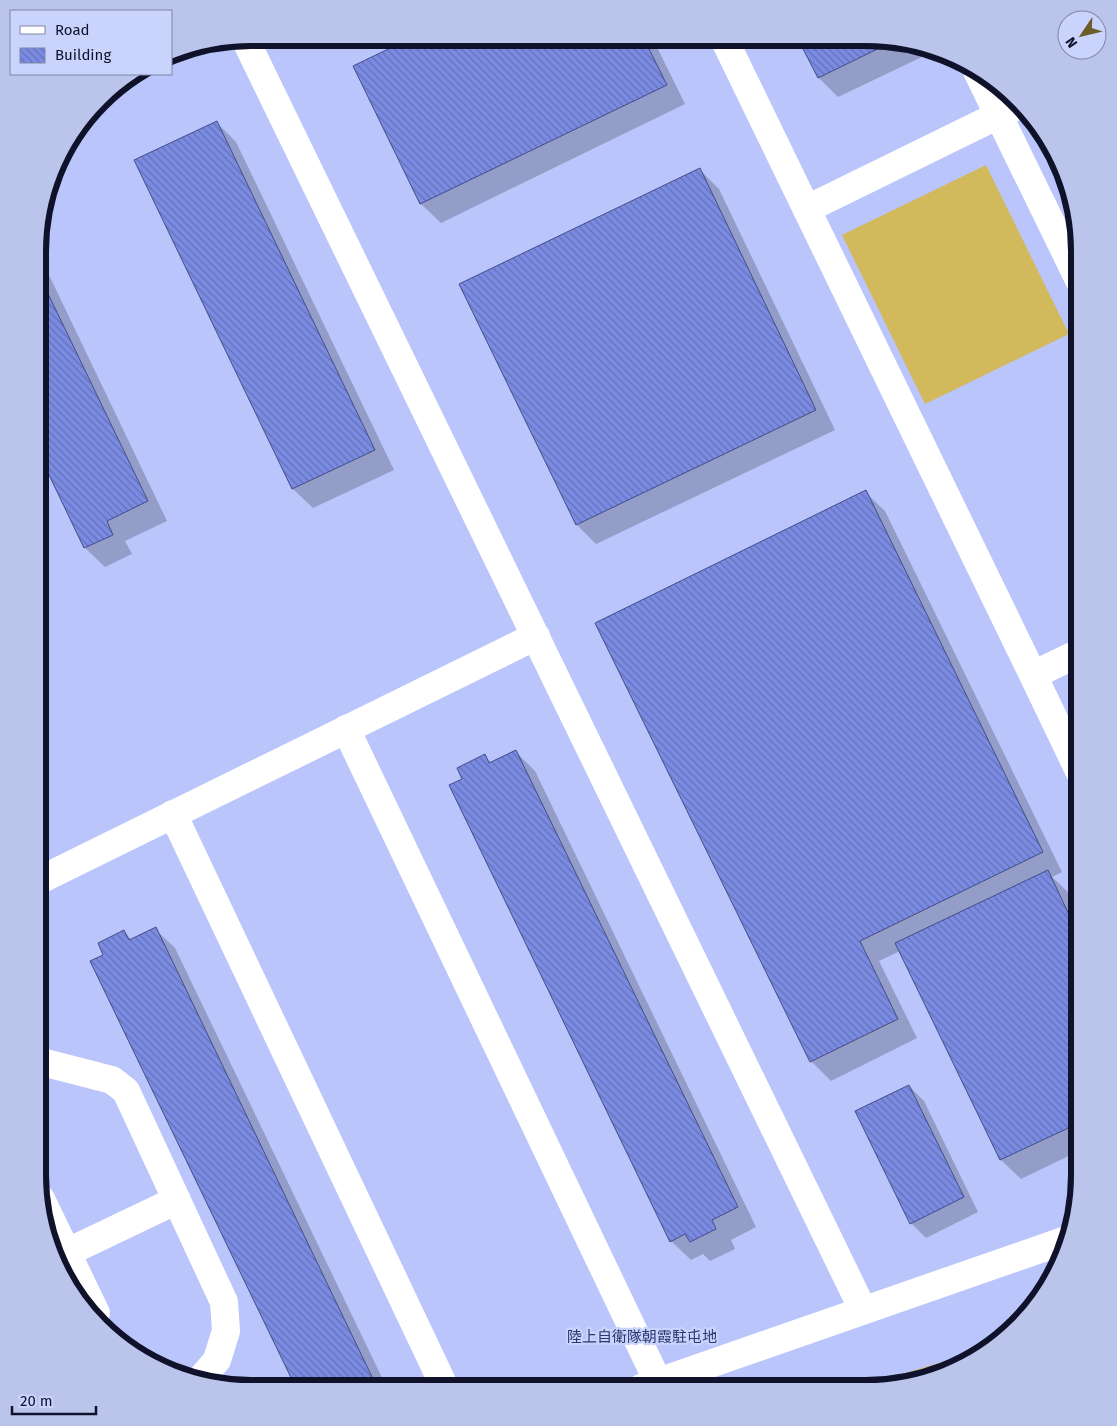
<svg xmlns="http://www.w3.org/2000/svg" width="1117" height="1426" viewBox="0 0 1117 1426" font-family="'Fira Sans','Noto Sans JP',sans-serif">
<defs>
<pattern id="building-back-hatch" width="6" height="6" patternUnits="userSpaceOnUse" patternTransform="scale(1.25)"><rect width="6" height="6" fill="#7b8be2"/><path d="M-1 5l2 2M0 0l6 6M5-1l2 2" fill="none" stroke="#6370b7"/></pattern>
</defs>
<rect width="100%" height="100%" fill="#b9c5fb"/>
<path fill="#d2b95b" d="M986,165L1069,334L925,404L842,235Z
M983,1350L972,1360L880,1388H855Z"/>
<path fill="#0003" d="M414,38L653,39L685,104L441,223L421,204L354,67Z
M793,39H894L921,50L924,56L838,97L819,78L808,56Z
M216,122L236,142L394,470L313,508L293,489L136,161Z
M699,169L719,189L835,430L596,544L577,525L461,284Z
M39,265L48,273L167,521L125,541L132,554L105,567L85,548L39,451Z
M865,492L885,511L1062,872L1052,877L1067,891L1079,916V1151L1021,1179L1001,1160L900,951L879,961L917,1038L831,1081L811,1061Z
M516,752L535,771L756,1227L731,1240L735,1249L710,1261L703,1254L691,1260L671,1241L464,779L484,756L492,763Z
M155,929L175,948L387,1388H297L92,962L105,955L124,932L132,940Z
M909,1086L924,1101L978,1212L926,1238L911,1223Z"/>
<path fill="url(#building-back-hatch)" stroke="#434d87" d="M411,38L644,39L667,85L420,204L353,66Z
M792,39H894L896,40L818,78L799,41L794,44Z
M217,121L375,450L292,489L134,160Z
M700,168L816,410L576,525L459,284Z
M39,275L148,501L107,521L113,535L84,548L39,454Z
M866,490L1043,852L860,941L898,1019L810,1062L595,623Z
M516,750L738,1207L712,1220L716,1229L690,1242L685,1234L670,1242L449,785L462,779L457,768L485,754L489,763Z
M1048,870L1079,936V1123L1000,1160L895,943Z
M156,927L373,1379L354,1388H296L90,961L103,955L98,943L124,930L129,940Z
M909,1085L964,1197L910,1224L855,1111Z"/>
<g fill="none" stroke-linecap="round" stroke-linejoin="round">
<path stroke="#fff" stroke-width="28" d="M245,39L863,1310
M724,39L1033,675L1079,653
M977,71L1079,280
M807,209L1015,107
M1033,675L1079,771
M346,729L658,1382
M173,814L445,1388
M38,881L536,636
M38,1061L112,1080L126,1091L224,1302L226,1331L217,1360L199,1381
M41,1199L96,1313
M66,1253L177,1200
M641,1388L1069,1239"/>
</g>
<g text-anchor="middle" stroke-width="4.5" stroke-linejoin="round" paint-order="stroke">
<g font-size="15" fill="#2f376e" stroke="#cad3fc">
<text x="642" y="1342">陸上自衛隊朝霞駐屯地</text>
</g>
</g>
<path d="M0 0H1117V1426H0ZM251 46H866A205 205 0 0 1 1071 251V1175A205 205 0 0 1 866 1380H251A205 205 0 0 1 46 1175V251A205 205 0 0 1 251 46Z" fill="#bbc4eb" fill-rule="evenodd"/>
<path fill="none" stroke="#0f122a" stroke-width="6" d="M251 46H866A205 205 0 0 1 1071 251V1175A205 205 0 0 1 866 1380H251A205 205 0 0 1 46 1175V251A205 205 0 0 1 251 46Z"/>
<rect x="10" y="10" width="162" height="65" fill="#cad3fc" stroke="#7f86a8"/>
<rect x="20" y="26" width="25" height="8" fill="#ffffff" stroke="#7f86a8"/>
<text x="55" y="35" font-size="15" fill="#0f122a">Road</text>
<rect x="20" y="48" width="25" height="15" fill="url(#building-back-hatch)" stroke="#7f86a8"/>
<text x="55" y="60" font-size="15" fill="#0f122a">Building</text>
<g transform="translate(1082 35) rotate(235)"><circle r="24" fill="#cad3fc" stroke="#7f86a8"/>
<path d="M0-4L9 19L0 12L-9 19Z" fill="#6a5d2a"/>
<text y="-8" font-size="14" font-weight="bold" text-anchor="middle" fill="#0f122a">N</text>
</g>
<path d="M12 1406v8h84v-8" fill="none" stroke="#0f122a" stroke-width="2.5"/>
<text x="20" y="1406" font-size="15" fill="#0f122a" stroke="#cad3fc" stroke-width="4" paint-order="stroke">20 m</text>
</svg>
